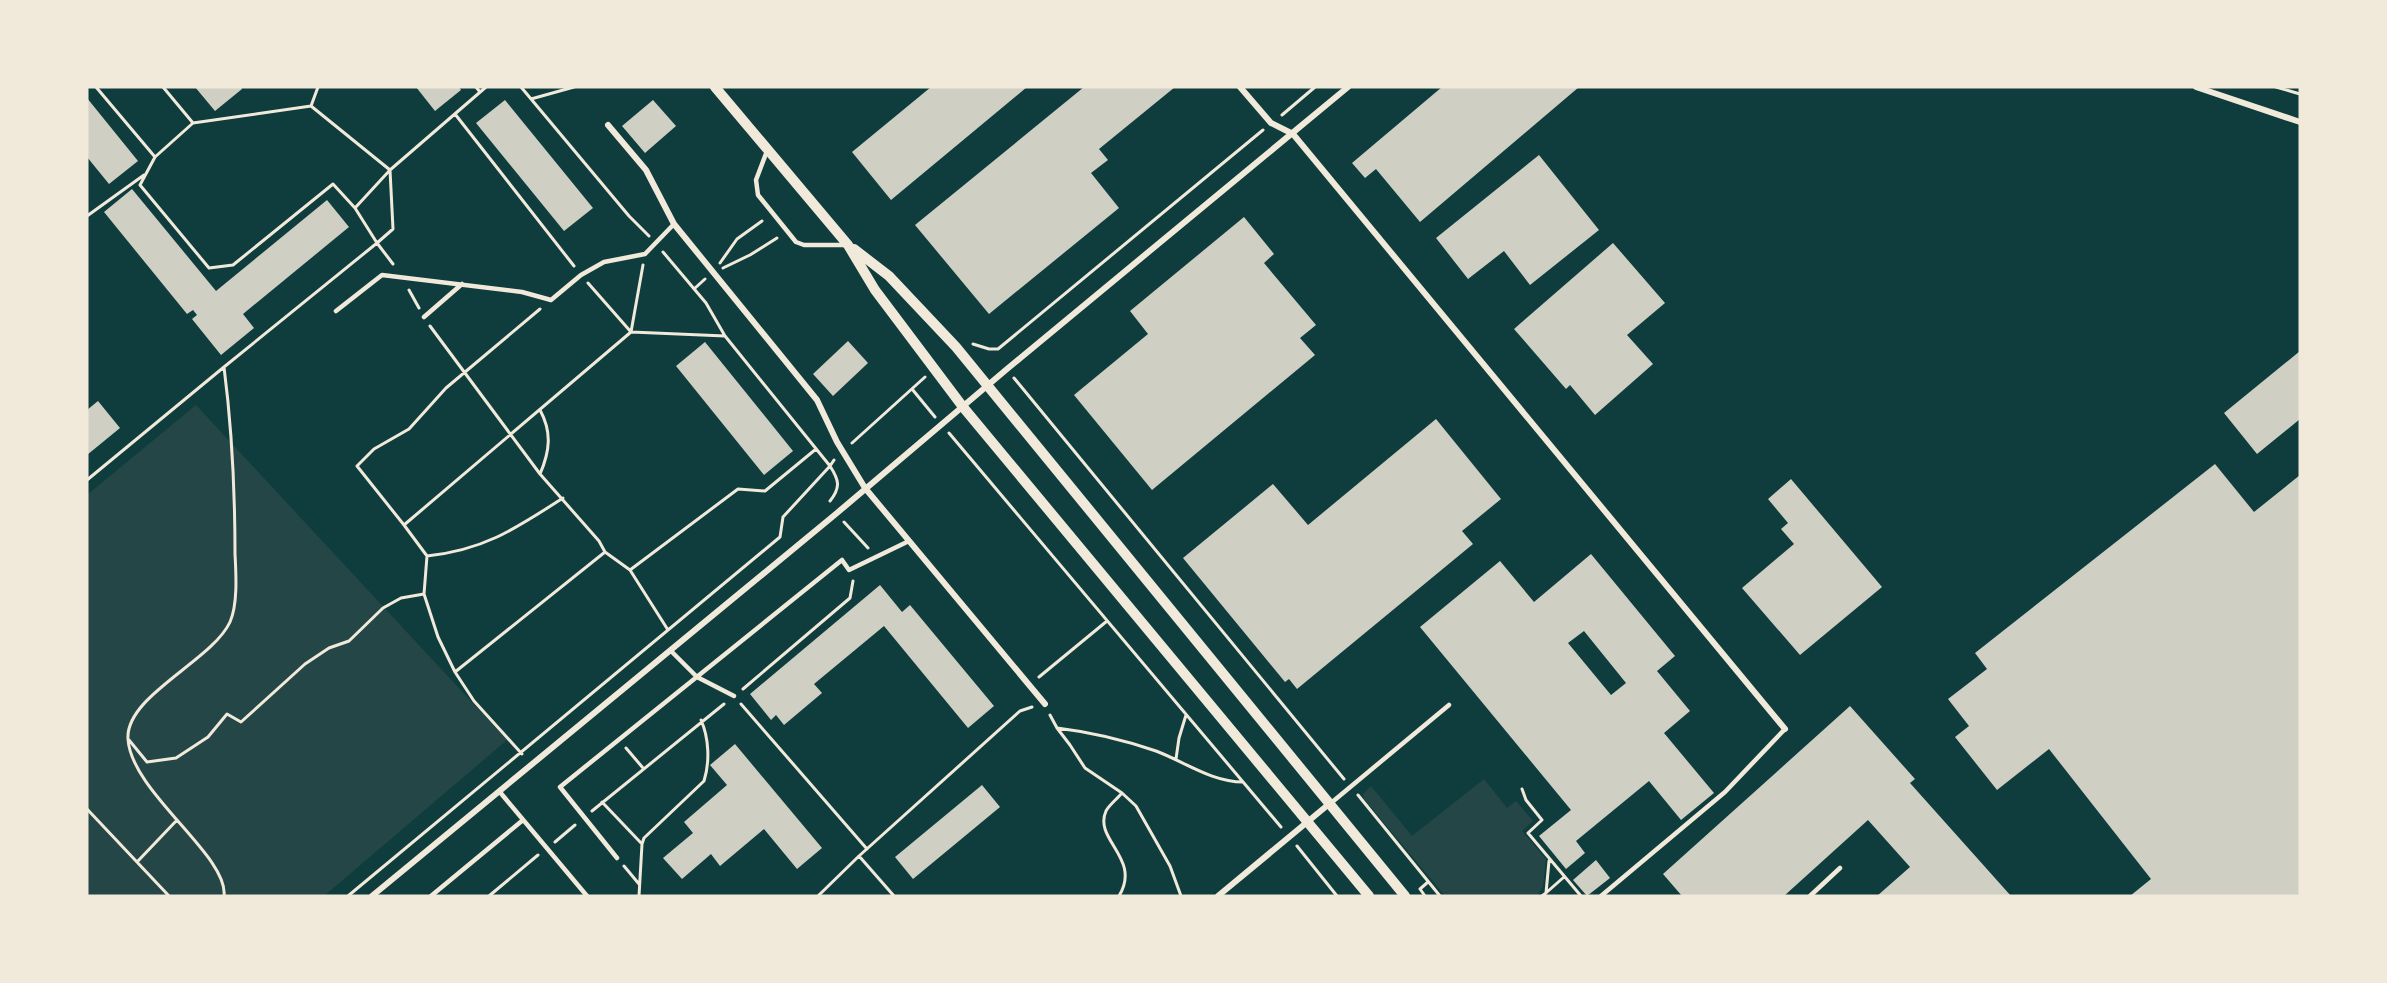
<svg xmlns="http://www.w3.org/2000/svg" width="2387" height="983" viewBox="0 0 2387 983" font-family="'PT Sans',sans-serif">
<rect width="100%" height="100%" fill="#0f3d3e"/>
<path fill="#244646" d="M196,405L507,740L324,896H87V495Z
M1484,779L1507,808L1516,801L1533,821L1522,831L1546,859L1543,886L1537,896H1445L1364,799L1363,794L1371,786L1412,836Z"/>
<path fill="#cfcfc3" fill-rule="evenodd" d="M195,87H241L242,89L215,111Z
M416,87H459L461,90L435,111Z
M931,87H1027L891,200L852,152Z
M1084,87H1175L1099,149L1108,160L1091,173L1119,208L989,314L915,225Z
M1442,87H1579L1420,222L1376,169L1365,178L1352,163Z
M87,98L138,161L109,184L87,157Z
M505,100L593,208L564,231L476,123Z
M653,100L676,126L645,153L622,126Z
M1539,155L1599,230L1530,285L1504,251L1468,279L1436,238Z
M132,189L216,291L327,200L349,227L243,314L254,328L221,355L192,319L197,315L193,310L187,314L104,212Z
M1244,217L1274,254L1264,263L1316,325L1300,338L1315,355L1152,490L1074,395L1148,334L1130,311Z
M1613,243L1665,303L1627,335L1653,364L1595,415L1570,385L1566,389L1514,329Z
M848,341L868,363L833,396L813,374Z
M705,342L793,451L764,475L676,366Z
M2300,351V419L2257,454L2224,413Z
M98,401L120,428L87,455V410Z
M1436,419L1501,499L1462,531L1473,544L1297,689L1289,679L1285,682L1183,558L1273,484L1308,525Z
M2215,464L2254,512L2300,475V896H2130L2151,879L2049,749L1997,790L1955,737L1969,726L1948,699L1987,669L1975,653Z
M1791,479L1882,587L1800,655L1742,588L1794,544L1781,529L1788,523L1768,499Z
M1591,554L1675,656L1657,671L1690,711L1664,733L1714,793L1681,820L1649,781L1576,841L1585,853L1566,869L1539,836L1571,810L1420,627L1500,561L1534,602ZM1584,631L1626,683L1611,695L1568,643Z
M880,585L902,612L910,605L994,706L968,728L884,626L814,684L822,693L784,725L776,715L771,720L750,694Z
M1850,706L1915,779L1910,783L2011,896H1877L1910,867L1868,820L1784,896H1682L1663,874Z
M735,744L822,848L797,869L764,829L720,866L711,854L682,879L663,858L693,833L684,822L727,785L710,765Z
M982,785L1000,807L913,879L895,857Z
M1596,860L1610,878L1587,896L1573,880Z"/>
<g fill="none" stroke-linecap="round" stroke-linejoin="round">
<path stroke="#f1e9da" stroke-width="3" d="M96,87L155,157L140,185L209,268L233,265L333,184L355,208
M476,87L480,92
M521,87L629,216L649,236
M2276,87L2300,94
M531,99L574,87
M311,106L318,87
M455,114L574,266
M1282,115L1315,87
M193,123L311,106L390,170L393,229L377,243L355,208L390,170L486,87
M155,157L193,123L163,87
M87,216L144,175
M720,263L737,239L762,221
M723,268L750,255L777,238
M588,283L631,332L725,336
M694,289L705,279
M409,290L419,308
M430,326L540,474L599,541L605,552L455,672
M973,344L989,349H998L1263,130
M224,367L377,243L393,264
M1014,378L1344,779
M912,389L935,417
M949,433L1281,827
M852,443L925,377
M540,474C550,451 552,432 540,410
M87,480L224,367C232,429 235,491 235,554C236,573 238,604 230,622C212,661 125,696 128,739C131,792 229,856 224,896
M830,501C841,487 839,480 830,466L834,460
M844,522L868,548
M404,525L357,466L374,449L409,429L446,388L540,309
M605,552L630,570L738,489L765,491L816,449
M427,556C484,550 515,529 563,498
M630,570L668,630
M1039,677L1107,621
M743,689L850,598L853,581
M741,704L867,849
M1050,715L1057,728L1070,745L1085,768L1122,793L1136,806L1170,866L1181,896
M1057,728C1090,732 1124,740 1156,751C1185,762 1212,782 1243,782
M129,740L147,762L176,758L208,737L227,714L241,722L305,664L329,648L349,641L383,608L401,598L424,594
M626,748L643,768
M522,754L474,701L455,672L438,637L424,594L427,556L404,525L631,332L643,265
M1176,759L1179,738L1186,715
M1522,789L1526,800L1542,820L1528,833L1581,896
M1358,795L1440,896
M602,802L642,844
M87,809L169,896
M592,811L724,704
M555,842L575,825
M1297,846L1337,896
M137,862L177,820
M624,866L639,884
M1547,892L1564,877
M348,896L780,537L783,517L830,466L725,336L706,303L663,252
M489,896L538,855
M639,896L642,844L644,838L704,781C710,762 709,738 701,720
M818,896L859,856
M894,896L859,856L1020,711L1032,707
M1119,896C1142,858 1093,840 1106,811C1109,805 1117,799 1122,793
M1425,896L1420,889L1428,882
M1542,896L1546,893L1549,861"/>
<path stroke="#f1e9da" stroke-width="4.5" d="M767,151L756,180L758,195L796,242L804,245H846
M336,311L382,275L522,292L551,300L581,275L604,262L645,254L674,224
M424,317L462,284
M670,650L697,677L734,696
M499,791L587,896
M1331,803L1449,705
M617,858L560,787L842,560L849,570L909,541
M431,896L523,820
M1601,896L1725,792L1785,729
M1810,896L1840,868"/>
<path stroke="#f1e9da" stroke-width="6" d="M1240,87L1271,123L1293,134L1785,729
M2196,87L2300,122
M608,125L646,170L674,224L817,400L837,442L865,488L1045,704
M372,896L837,513L1007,369L1348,87
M1218,896L1329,804"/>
<path stroke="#f1e9da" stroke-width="10" d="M715,87L848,245L875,290L963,407L1369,896
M854,249L889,276L956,347L1405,896"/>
</g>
<rect width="2387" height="983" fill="none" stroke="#f1e9da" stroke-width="177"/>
</svg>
